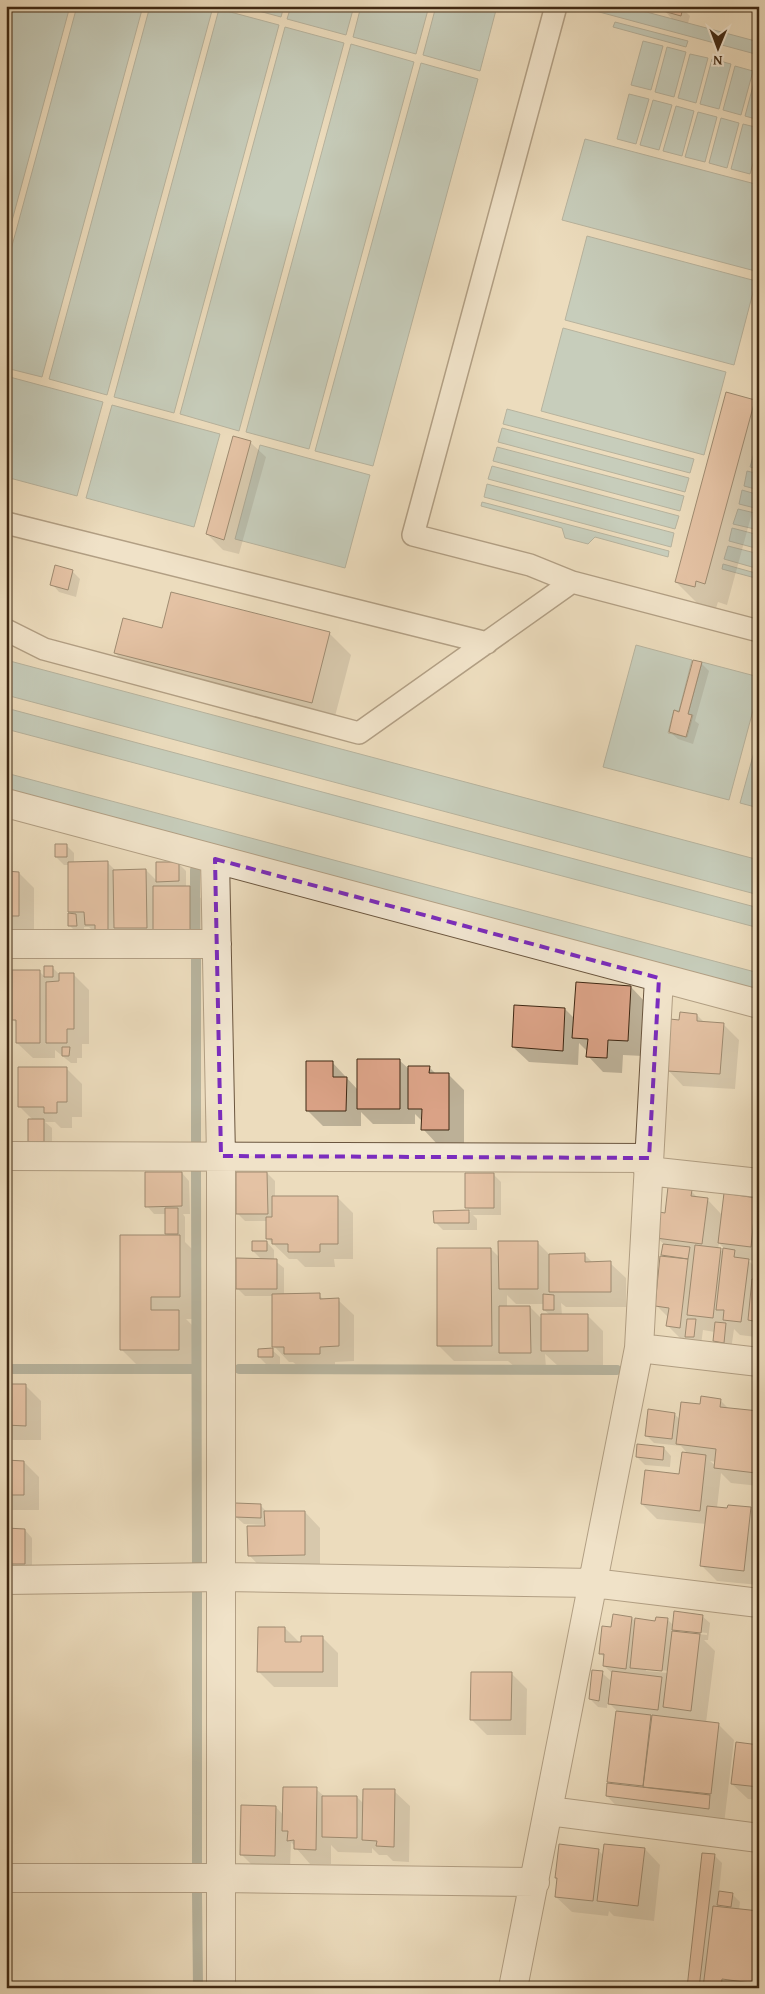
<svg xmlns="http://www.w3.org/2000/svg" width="765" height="1994" viewBox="0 0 765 1994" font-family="'Gentium Book Plus',serif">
<rect width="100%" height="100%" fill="#ecdcbd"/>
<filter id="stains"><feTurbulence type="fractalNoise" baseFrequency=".004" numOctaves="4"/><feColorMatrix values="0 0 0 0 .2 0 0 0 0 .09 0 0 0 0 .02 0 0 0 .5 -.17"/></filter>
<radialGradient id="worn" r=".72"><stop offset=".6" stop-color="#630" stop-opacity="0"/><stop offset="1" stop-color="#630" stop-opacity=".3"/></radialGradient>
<path fill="#9abab8" stroke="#768076" d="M6,6H70L6,243Z
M77,6H143L42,377L6,368V268Z
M150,6L213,7L107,395L49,379Z
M240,6H284L281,17Z
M291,6H354L346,35L287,19Z
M361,6H429L416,54L353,37Z
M436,6H481L496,10L480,71L423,55Z
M577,6H624L759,42V55Z
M219,9L279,25L174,413L114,397Z
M615,22L688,41L686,47L613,27Z
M285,27L344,43L239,431L180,414Z
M643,41L663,46L651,90L631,85Z
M351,44L414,62L309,449L246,432Z
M667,47L686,52L674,97L655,92Z
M690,54L708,58L696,103L678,98Z
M712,59L731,64L719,109L700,104Z
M421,63L478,79L373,466L315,451Z
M735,66L753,71L741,115L723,110Z
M757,71L759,72V120L745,116Z
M629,94L649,99L636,144L617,139Z
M653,100L672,105L659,150L640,145Z
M676,106L694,111L682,156L663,151Z
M698,112L717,117L705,162L685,157Z
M721,118L739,123L727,168L709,163Z
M743,124L759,128V142L750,174L731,169Z
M585,139L759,185V272L562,220Z
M587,236L756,281L734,365L565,320Z
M563,328L726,372L704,455L541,411Z
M6,376L103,402L77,496L6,477Z
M112,405L220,434L194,527L86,498Z
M507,409L694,459L690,473L503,424Z
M502,428L689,478L685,492L498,442Z
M759,436V469L750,467Z
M260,445L370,475L345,568L235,539Z
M497,447L684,496L680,511L493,461Z
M492,466L679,516L675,529L488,479Z
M747,471L759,474V490L744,486Z
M487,484L674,533L671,547L484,497Z
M742,490L759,495V509L739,504Z
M482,502L669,551L668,557L595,537L588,544L565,538L562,528L481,506Z
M738,509L759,514V530L733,524Z
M732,528L759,535V549L729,541Z
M728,546L759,554V569L724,559Z
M723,564L759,574V579L722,569Z
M636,645L692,660L679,711L674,710L668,733L687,737L693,715L688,714L702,662L759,677V688L729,800L603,767Z
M6,660L759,860V895L6,695Z
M6,708L759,908V928L6,729Z
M759,734V808L740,803Z
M6,773L759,973V990L6,791Z"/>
<path fill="#0003" fill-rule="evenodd" d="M666,6H683L682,8L690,16L688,23L672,19L665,11Z
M754,401L759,405V487L727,605L718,602L716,608L698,604L676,582Z
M250,442L266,457L239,554L223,550L207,534Z
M72,571L80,579L76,597L59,592L52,584Z
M163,629L329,633L351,655L333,724L137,675L115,653Z
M701,663L709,671L695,721L699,724L693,744L678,739L670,732L680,714Z
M66,845L74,853V863H108L116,871L146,870L158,882L157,863H178L186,871V887H189L205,902V950L102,940L89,927H84V933H77L69,925L72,915L69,912V865H64L56,857Z
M6,870L9,873H19L34,888V931L6,933Z
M45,967H52L59,974H73L89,990V1044H82V1058H77V1063H71L55,1050V1058H33L17,1043V1024L13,1019L39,971L45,977Z
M631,987L646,1003L643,1056L623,1055L622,1073L603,1072L588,1056V1052L579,1043L578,1065L529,1062L513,1047L565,1009L575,1019Z
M697,1015L705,1023L723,1024L739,1040L735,1089L683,1086L668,1070L681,1021Z
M399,1060L410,1070L429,1067L437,1075H449L464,1090V1145H438L423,1129V1122L415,1114V1124H373L361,1112V1126H323L308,1111L332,1062L358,1090Z
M66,1068L82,1084V1117H72V1128H61L55,1122H45L52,1128V1149H37L30,1142L33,1120L19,1106Z
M182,1173L189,1181L190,1214H183L185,1217V1242L201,1258V1319H186L200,1333V1371H143L121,1349L169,1236L166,1233V1214H154L147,1206Z
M267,1173L275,1181V1198H338L353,1213V1259H334L335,1267H305L297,1259H289L267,1238V1221H245L237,1213Z
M493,1174L501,1182V1215H473L477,1219V1230H443L435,1222V1212H471L466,1207Z
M691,1191L698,1198L707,1199L722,1215L756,1199L759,1203V1328H757L756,1337L740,1335L734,1329L731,1350L722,1349L714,1341L715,1332L703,1330L701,1345L683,1341L668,1326L669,1318L656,1305L665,1258L662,1255L664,1244L657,1238L666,1214ZM719,1243L724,1248V1252L718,1249ZM748,1260L758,1261L757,1269Z
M267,1242L274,1250V1260L284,1268V1295H319L324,1300H338L354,1315V1361L335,1362V1369H301L293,1362H289L274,1346L273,1296H245L237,1288L262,1260L253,1251Z
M538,1243L550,1255H585L593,1263H610L626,1278V1307H566L561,1303L562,1315H587L603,1331V1366H558L545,1354L546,1368H516L508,1361H454L438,1345L491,1249L500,1258ZM507,1295L516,1304H544V1310L550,1315L542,1319L530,1307H507Z
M272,1350L280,1357V1364L267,1365L259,1357Z
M6,1386H26L41,1401V1440H6Z
M720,1400L729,1409L759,1412V1486L731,1483L721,1473L717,1508L751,1509L759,1517V1585L717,1581L701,1565L706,1524L657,1519L642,1504L680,1475L688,1454L681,1446L654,1443L646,1435L674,1414L681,1420L701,1406ZM710,1461L716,1462V1466Z
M664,1448L671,1456L670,1467L645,1465L637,1457Z
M6,1462H24L39,1477V1510H6Z
M260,1505L267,1512H305L320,1528V1570L264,1571L249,1555L266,1528V1525L244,1524L236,1517Z
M6,1530H25L32,1538V1571H6Z
M702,1616L710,1623L708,1640H704L715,1651L706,1723L719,1725L734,1740L724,1824L622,1812L607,1796L612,1785L609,1781L617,1711L610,1704L612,1673L604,1666L605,1658L600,1653L612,1628L632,1618L636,1622H657L667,1619L674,1626ZM680,1630L707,1633V1635L680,1632ZM646,1668L668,1671V1673L646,1671Z
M285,1628L300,1643L322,1637L338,1653V1687H274L258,1671Z
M511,1673L527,1689L526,1735H487L471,1719Z
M602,1673L610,1680L607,1708L598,1707L590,1699Z
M759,1746V1800L748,1799L732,1784Z
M316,1789L325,1797H357L364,1804L394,1791L410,1806L409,1862L393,1861L387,1855H379L372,1848V1853L338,1852L331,1845V1864H310L291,1842L290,1871L257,1870L242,1855L276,1807L284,1816Z
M645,1849L660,1865L654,1921L614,1916L609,1911L608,1916L572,1912L556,1897L558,1880L556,1878L598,1850L604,1856Z
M714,1855L722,1863L719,1892L732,1894L740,1902L739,1910L759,1912V1988H688Z"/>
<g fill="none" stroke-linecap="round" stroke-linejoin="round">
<path stroke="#768076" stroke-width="10" d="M195,870V936
M196,953V1144
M196,1169L197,1568
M6,1369H196
M239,1369L617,1370
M197,1592V1864
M197,1893L198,1988"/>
</g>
<path fill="#daa286" stroke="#3f2813" d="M665,6L683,7L681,16L663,11Z
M726,392L755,400L705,584L696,581L695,587L675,582Z
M233,436L251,441L224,540L206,534Z
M55,565L73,570L68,590L50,585Z
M171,592L330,632L312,703L114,653L123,618L162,628Z
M693,660L702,662L688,714L692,715L686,737L669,732L674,710L679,712Z
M55,844H67V857H55Z
M108,861V931L95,930V925H85L84,912H68V862Z
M156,862H179V881L156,882Z
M146,869L147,928H114L113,870Z
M6,871L19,872V916H6Z
M153,886H190V935H153Z
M68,913L76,914L77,926H68Z
M44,966H53V977H44Z
M12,970H40V1043H16V1020H12Z
M59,973H74V1029H67V1043H46V982L59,981Z
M576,982L631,986L628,1041L608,1040L607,1058L586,1057L588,1039L572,1038Z
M514,1005L565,1008L563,1051L512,1047Z
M680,1012L697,1014V1021L724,1023L720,1074L667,1071L670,1019L679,1020Z
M62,1047H70L69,1056H62Z
M357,1059H400V1109H357Z
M306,1061H333V1077H347L346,1111H306Z
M408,1066H430L429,1073H449V1130H421L422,1109H408Z
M18,1067H67V1102H57V1113H44V1107H18Z
M28,1119H44V1142H28Z
M145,1172H182V1206L145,1207Z
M236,1172H267L268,1214H236Z
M465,1173H494V1208H465Z
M668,1187L692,1190L691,1196L708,1198L702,1244L656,1238L659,1212L665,1213Z
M724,1193L756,1198L751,1247L718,1243Z
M272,1196H338V1244H320V1252H288V1244H272V1239H266V1217H272Z
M165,1208H178V1234H165Z
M469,1210V1223H434L433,1211Z
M120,1235H180V1297H151V1310H179V1350H120Z
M252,1241H267V1251H252Z
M498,1241H538V1289H499Z
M663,1244L690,1247L688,1259L661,1255Z
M695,1245L721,1248L713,1318L687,1315Z
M437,1248H491L492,1346H437Z
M723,1248L735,1250L734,1257L749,1259L741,1322L723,1320L724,1310H716Z
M759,1248V1272H756Z
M585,1253V1262L611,1261V1292H549V1254Z
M660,1256L688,1259L680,1328L666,1326L669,1308L655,1306Z
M236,1258L277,1259V1289H236Z
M752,1279H759L758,1322L748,1320Z
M320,1293V1299L339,1298V1346L320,1347V1354H284V1347H272V1294Z
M543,1294L554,1295V1310H543Z
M499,1306H530L531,1353H499Z
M541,1314H588V1351H541Z
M687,1319H696L694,1337H685Z
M715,1322L726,1323L724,1343L713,1341Z
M273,1348V1357H258V1349Z
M6,1384H26V1426L6,1425Z
M701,1396L721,1399L720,1407L759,1411V1448L756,1473L714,1468L716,1449L676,1444L681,1402L700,1404Z
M648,1409L675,1413L672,1439L645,1436Z
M637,1444L664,1447L663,1460L636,1457Z
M682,1452L706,1455L700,1511L641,1504L645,1470L679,1474Z
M6,1460L24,1461V1495H6Z
M235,1503L261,1504V1518L235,1517Z
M728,1505L751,1507L744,1571L700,1566L707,1506L727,1508Z
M264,1511H305V1555L248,1556L247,1526H265Z
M6,1528L25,1529V1564H6Z
M674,1611L703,1615L701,1633L672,1630Z
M613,1614L632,1617L626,1669L603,1666L604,1654H599L602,1626L611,1627Z
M656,1617L668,1618L662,1671L630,1668L635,1618L655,1621Z
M258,1627H285V1642H301V1636H323V1672H257Z
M672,1631L700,1634L691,1711L663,1707Z
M592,1670L603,1671L599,1701L589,1699Z
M612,1671L662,1677L658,1710L608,1704Z
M471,1672H512L511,1720H470Z
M616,1711L651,1715L643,1786L607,1782Z
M652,1715L719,1723L711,1794L643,1787Z
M736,1742L759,1745V1787L731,1784Z
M607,1783L710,1795L709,1809L606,1796Z
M283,1787H317L316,1850L294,1849V1840L287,1841L288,1831H282Z
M363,1789H395L394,1847L376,1846L377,1841L362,1840Z
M322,1796H357V1838L322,1837Z
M241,1805L276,1806L275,1856L240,1855Z
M559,1844L599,1849L593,1901L555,1897L557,1878H555Z
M604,1844L645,1848L638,1906L597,1901Z
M702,1853L715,1854L699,1988H687Z
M719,1891L733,1893L731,1907L717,1905Z
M713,1906L759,1911V1984L722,1979L721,1988H703Z"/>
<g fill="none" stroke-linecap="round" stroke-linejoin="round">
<defs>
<path id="lane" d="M556,6L413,535L530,565L572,582
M6,523L487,643
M6,630L44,649L359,733L572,582L759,631"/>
<path id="street" d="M6,803L759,1004
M215,859L221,1156V1988
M6,944H217
M6,1156L649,1158
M648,1171L759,1183
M639,1348L759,1362
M6,1580L222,1577L593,1583L759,1603
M549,1811L759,1838
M6,1878H221L535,1882
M513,1988L639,1348L659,978"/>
</defs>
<use href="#lane" stroke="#6a553e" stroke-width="24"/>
<use href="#street" stroke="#6a553e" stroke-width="30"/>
<use href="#lane" stroke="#f3e8d4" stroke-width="21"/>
<use href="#street" stroke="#f3e8d4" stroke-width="28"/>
</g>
<path d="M0 0H765V1994H0ZM215,859L659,978L649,1158L221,1156Z" fill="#ecdcbd" fill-opacity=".55" fill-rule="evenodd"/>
<path fill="none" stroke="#7b2cbf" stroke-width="4" stroke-dasharray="10 6" stroke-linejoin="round" d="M215,859L659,978L649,1158L221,1156Z"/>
<rect width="765" height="1994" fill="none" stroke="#ecdcbd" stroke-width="25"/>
<rect x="8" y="8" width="750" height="1979" fill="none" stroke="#3f2813" stroke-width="2.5"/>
<rect x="12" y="12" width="740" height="1969" fill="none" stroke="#3f2813"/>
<g transform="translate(718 48) rotate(181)" stroke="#f3e8d4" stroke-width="4" paint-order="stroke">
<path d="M0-4L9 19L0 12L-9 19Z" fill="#3f2813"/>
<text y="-8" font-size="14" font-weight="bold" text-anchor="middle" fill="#3f2813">N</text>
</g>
<rect width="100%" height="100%" filter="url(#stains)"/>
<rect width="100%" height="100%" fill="url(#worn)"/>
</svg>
